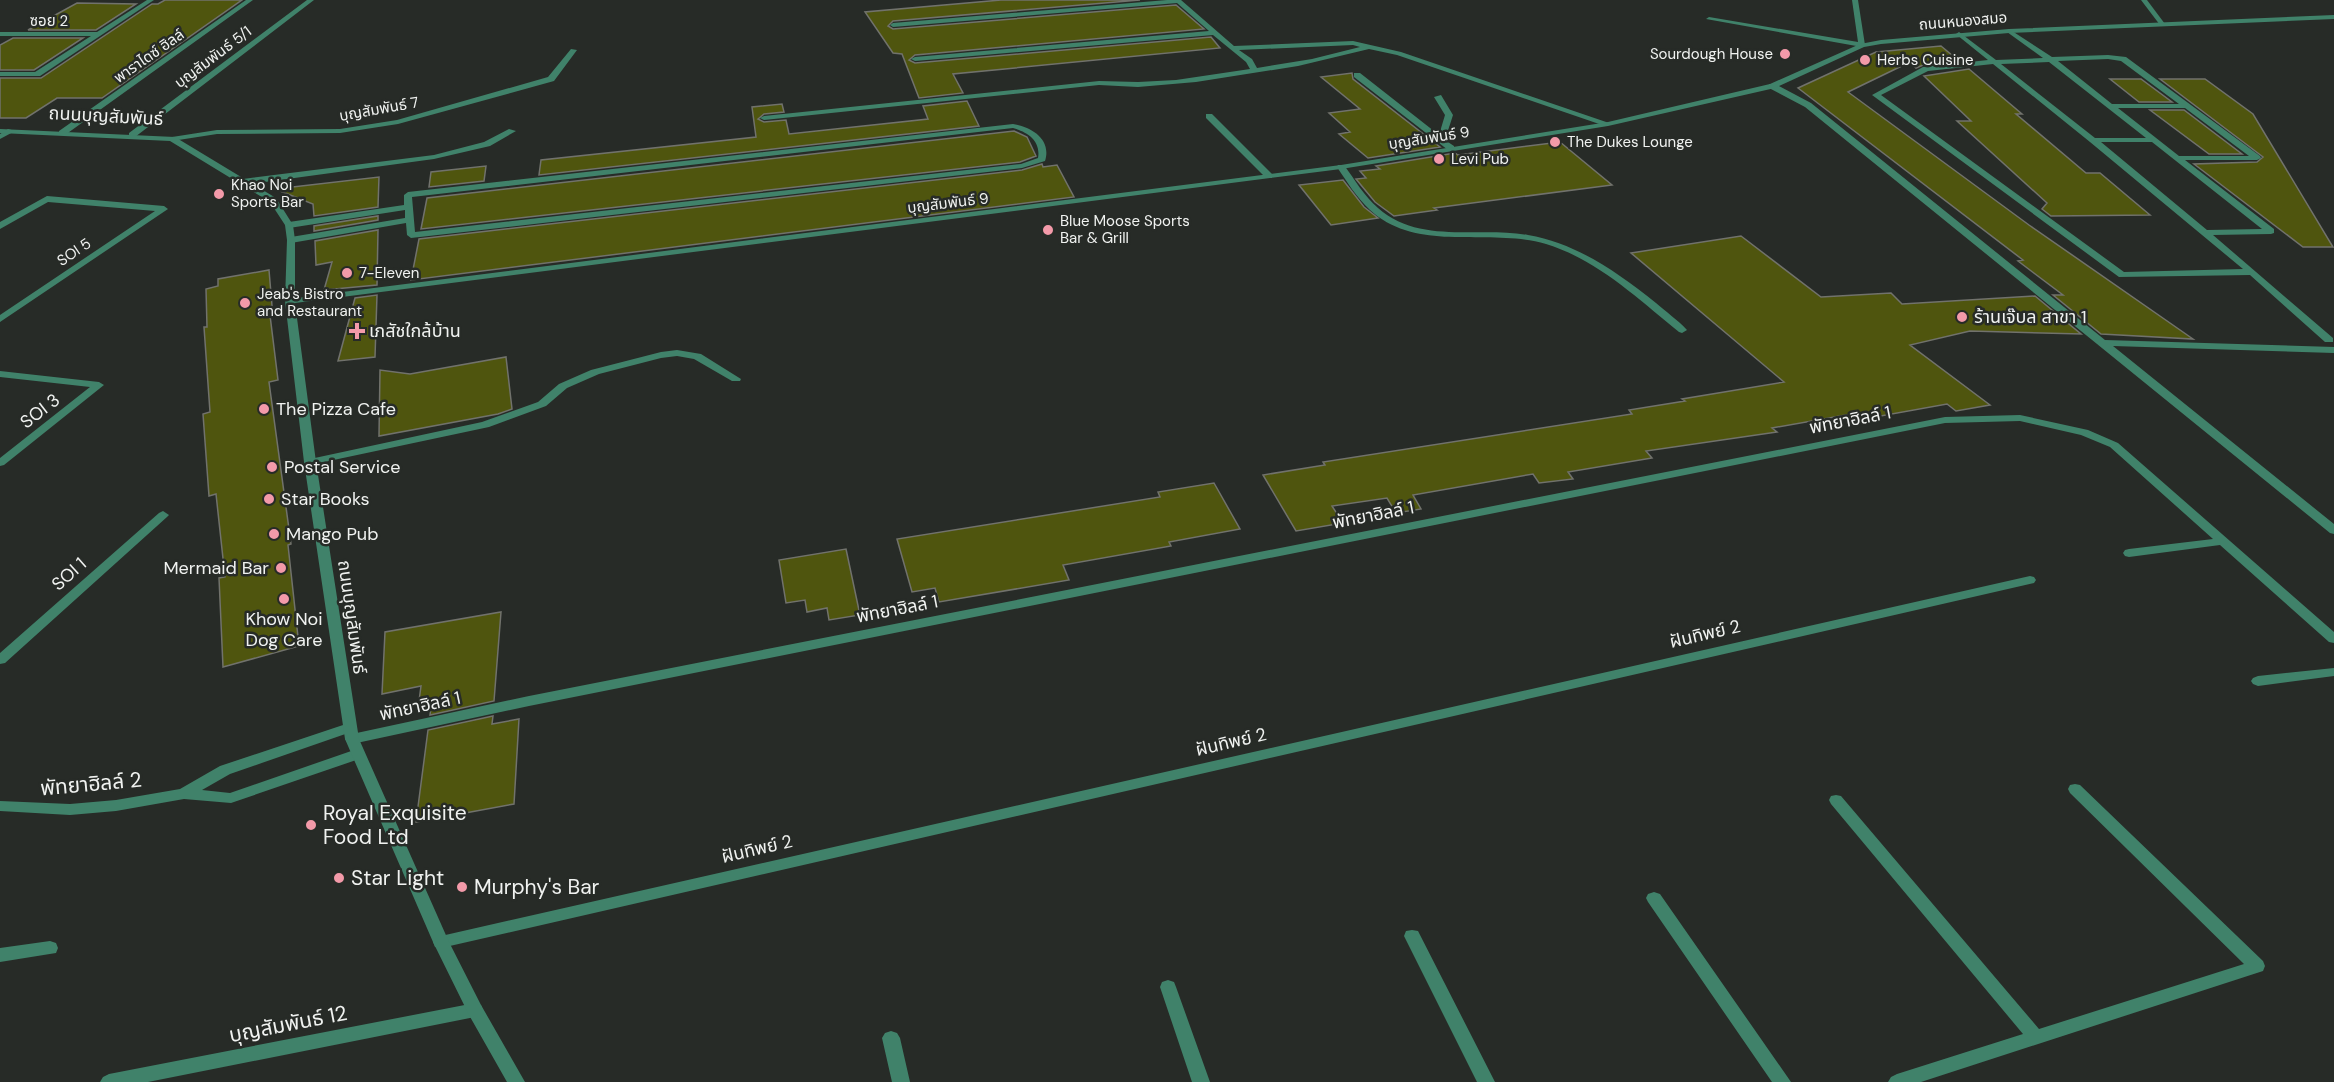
<svg xmlns="http://www.w3.org/2000/svg" width="2334" height="1082" viewBox="0 0 2334 1082" font-family="'DM Sans','Noto Sans Thai',sans-serif">
<rect width="100%" height="100%" fill="#272b27"/>
<path fill="#4f550e" stroke="#71726c" stroke-width="1.5" d="M165,0H242L102,98H57L26,118H0V78H41L152,4H158Z
M1001,0H1140L893,21L888,26L893,29L1176,5L1204,29L915,55L909,60L915,63L1211,37L1220,48L953,74L963,93L919,98L902,54L893,53L865,12Z
M77,3L136,4L96,30H28Z
M13,38H83L34,70H0V45Z
M1941,46L1959,61L1923,65L1916,68L1910,62L1848,92L2029,225L2193,339L2101,334L2053,295H2063L2018,261L2023,260L1798,88L1876,52Z
M1969,69L2022,114H2016L2086,173H2100L2150,215L2051,216L2042,209L2047,203L1957,121H1971L1924,76Z
M1352,73L1353,79L1440,147L1368,158L1339,134L1350,132L1329,113L1360,109L1321,77Z
M2110,79H2141L2172,102H2139Z
M2160,79H2205L2253,114L2333,247H2303L2194,164L2257,162L2263,157Z
M967,101L979,126L539,175L541,160L756,137L752,107L782,104L784,112L764,114L758,119L764,122L786,120L789,134L928,119L923,106Z
M2150,110H2184L2242,154H2209Z
M1014,131L1027,137L1036,156L1020,162L421,229L427,198Z
M1560,142L1612,185L1434,208L1437,210L1394,216L1375,202L1356,179L1366,178L1360,171L1380,169L1376,166L1455,153L1458,155Z
M1042,164L1043,167L1057,165L1074,197L411,280L419,239L1022,170Z
M486,166L484,181L429,187L431,172Z
M379,177L378,207L314,216L313,204L275,189Z
M1343,180L1364,207L1378,218L1331,225L1299,185Z
M378,216V220L314,231V226Z
M378,230L377,285L324,290L332,262L316,265L315,241Z
M1741,236L1821,297L1891,293L1902,304L2035,296L2081,334L1970,331L1910,345L1990,405L1956,411L1947,404L1864,419L1857,413L1772,428L1777,432L1646,451L1652,458L1568,472L1573,479L1539,483L1533,474L1413,495L1421,509L1396,513L1387,498L1332,506L1343,523L1296,531L1263,475L1325,465L1323,462L1632,414L1629,410L1685,401L1682,399L1784,382L1631,253Z
M269,270L272,306L269,307L278,380L269,382L291,544L288,545L299,646L223,667L219,578L225,577L216,494L209,496L203,414L210,412L204,327H207L206,289L218,286V279Z
M377,295L375,357L338,361L355,298Z
M506,357L512,409L498,414L379,436L380,370L410,374Z
M1214,483L1240,529L1169,542L1171,546L1063,565L1069,580L939,602L935,588L912,592L897,539L1160,497L1158,492Z
M846,549L860,615L829,620L827,608L807,612L805,600L786,603L779,560Z
M501,612L494,701L430,715L432,699L419,701L421,686L382,694L385,632Z
M493,716L492,724L519,719L514,804L416,822L428,730Z"/>
<g fill="none" stroke-linecap="round" stroke-linejoin="round">
<path fill="#40826a" fill-rule="evenodd" d="M1206,114H1212L1272,174V178H1266L1206,118Z
M8,129L15,131L0,139V134Z
M1338,165H1344C1355,180 1364,196 1378,208C1420,245 1479,226 1528,235C1578,244 1617,272 1656,303C1666,312 1678,320 1687,330L1682,333L1679,332C1638,299 1598,260 1546,244C1490,227 1418,254 1370,210C1357,198 1347,182 1337,167Z
M677,350L701,354L741,379L740,381H732L694,359L677,356L661,358L599,374L567,388L546,406L489,427L310,465L304,462L310,459L482,422L538,402L559,384L591,370L661,352Z"/>
<path fill="#40826a" fill-rule="evenodd" d="M147,0H154L40,76H0V72H35L91,36H0V32H97Z
M246,0H253L65,135H59V131Z
M307,0H314L135,137H129V133Z
M1167,0H1181L1234,46L1353,41L1401,52L1612,124L1605,126L1397,55L1369,49L1298,66L1196,82L1138,87L1099,85L764,120L760,118L764,116L1099,81L1138,82L1176,80L1250,69L1246,62L1213,35L915,61L911,59L915,57L1209,31L1177,3L893,27L890,25L893,23ZM1353,45L1360,47L1312,59L1257,68L1252,59L1239,50Z
M1852,0H1858L1865,45L1862,47L1706,19L1709,17L1858,42Z
M2141,0H2147L2165,24L2164,25H2160Z
M2009,29L2052,57L2108,55L2126,57L2260,156L2261,158L2257,160H2185L2274,229V233L2271,234L2213,235L2333,338V342H2325L2250,275L2119,277L1872,95L1923,67L1988,60L1957,35L1956,34L1959,32L1996,60L2043,58L2007,32L2006,31ZM2108,59L2121,61L2179,104H2112L2058,61ZM2049,62L2146,138H2095L2001,64ZM1993,64L2090,142L2243,269L2124,272L1881,95L1928,71ZM2118,108H2185L2249,156H2179ZM2101,142H2152L2262,229L2207,230Z
M571,49L577,50L554,81L398,124L340,133L217,134L172,141L168,139L172,137L217,130L340,129L397,120L548,77Z
M1354,73H1360L1439,135L1445,115L1434,97L1441,95L1453,115L1445,140L1454,146V150H1448L1354,77Z
M1769,84H1775L1811,103L2105,340L2334,347V353L2113,346L2334,524V534L2330,533L1805,107L1769,88Z
M1013,124C1031,127 1052,139 1045,161L1022,168L411,238L407,235L406,223L291,243L287,240L291,237L405,218V210L289,228L285,225L289,222L404,205V195L408,192ZM1013,128C1028,132 1041,141 1038,158L1021,164L415,232L412,197Z
M509,129L516,131L490,146L434,159L243,185L239,182L243,179L434,155L484,142Z
M47,196L164,206L168,209L0,322V315L155,211L48,202L0,229V222Z
M0,371L99,382L104,385L4,465L0,466V458L90,387L0,377Z
M2020,415L2088,430L2118,443L2334,632V643L2329,642L2220,545L2129,557L2125,556L2123,553L2125,550L2129,549L2213,539L2110,447L2081,435L2020,421L1945,423L529,706L352,744L347,742L345,739L347,736L352,734L529,696L1945,417Z
M163,511L169,515L167,517L5,663L0,664V653L159,513Z
M2030,576L2034,577L2036,580L2034,583L441,948L435,947L433,942L435,937L441,936Z
M2334,668V676L2258,686L2253,684L2251,681L2253,678L2258,676Z
M349,723L354,725L356,728L354,731L230,774L202,790L230,793L357,749L362,750L364,754L362,758L231,803L184,799L116,811L70,815L0,811V801L70,804L116,800L180,789L220,766Z
M2075,784L2080,785L2263,961L2265,966L2263,971L1921,1082H1888L1891,1077L1897,1074L2023,1034L1831,804L1829,800L1831,796L1836,795L1841,796L2039,1029L2244,964L2070,793L2068,789L2070,785Z
M1654,892L1660,894L1791,1082H1772L1648,902L1646,898L1648,894Z
M1412,930L1418,931L1495,1082H1477L1404,936L1406,931Z
M50,941L56,943L58,948L56,953L0,962V948Z
M1168,980L1174,982L1176,987L1210,1082H1192L1160,987L1162,982Z
M475,1003L481,1005L483,1010L481,1015L475,1017L148,1082H100L103,1077L109,1074Z
M891,1031L897,1033L900,1038L910,1082H892L882,1038L885,1033Z"/>
<path fill="#40826a" fill-rule="evenodd" d="M2334,15V19L2009,33L1881,44L1864,47L1775,88L1608,126L1341,169L295,303L316,462L359,739L449,942L481,1005L525,1082H507L469,1015L433,942L345,739L304,462L285,301L287,240L285,225L270,202L170,141L0,133V129L175,137L276,198L293,225L295,240V298L1341,165L1608,122L1770,84L1860,44L1881,40L2009,29Z"/>
</g>
<g fill="#f39aa9" stroke="#272b27" stroke-width="2">
<circle cx="1785" cy="54" r="6"/>
<circle cx="1865" cy="60" r="6"/>
<circle cx="1555" cy="142" r="6"/>
<circle cx="1439" cy="159" r="6"/>
<circle cx="219" cy="194" r="6"/>
<circle cx="1048" cy="230" r="6"/>
<circle cx="347" cy="273" r="6"/>
<circle cx="245" cy="303" r="6"/>
<circle cx="1962" cy="317" r="6"/>
<path d="M354 322h6v6h6v6h-6v6h-6v-6h-6v-6h6z"/>
<circle cx="264" cy="409" r="6"/>
<circle cx="272" cy="467" r="6"/>
<circle cx="269" cy="499" r="6"/>
<circle cx="274" cy="534" r="6"/>
<circle cx="281" cy="568" r="6"/>
<circle cx="284" cy="599" r="6"/>
<circle cx="311" cy="825" r="6"/>
<circle cx="339" cy="878" r="6"/>
<circle cx="462" cy="887" r="6"/>
</g>
<g text-anchor="middle" stroke-width="5" stroke-linejoin="round" paint-order="stroke">
<g font-size="15" fill="#f0f2f0" stroke="#272b27">
<text x="49" y="26">ซอย 2</text>
<text transform="translate(1963 21) rotate(-5)" y="5">ถนนหนองสมอ</text>
<text transform="translate(149 56) rotate(-35)" y="5">พาราไดซ์ ฮิลล์</text>
<text transform="translate(213 57) rotate(-37)" y="5">บุญสัมพันธ์ 5/1</text>
<text transform="translate(379 109) rotate(-10)" y="5">บุญสัมพันธ์ 7</text>
<text transform="translate(1429 138) rotate(-9)" y="5">บุญสัมพันธ์ 9</text>
<text transform="translate(948 203) rotate(-7)" y="5">บุญสัมพันธ์ 9</text>
<text transform="translate(74 252) rotate(-34)" y="5">SOI 5</text>
</g>
<g font-size="15" fill="#f0f2f0" stroke="#272b27" text-anchor="start">
<text x="1773" y="59" text-anchor="end">Sourdough House</text>
<text x="1877" y="65">Herbs Cuisine</text>
<text x="1567" y="147">The Dukes Lounge</text>
<text x="1451" y="164">Levi Pub</text>
<text x="231" y="190">Khao Noi<tspan x="231" dy="17">Sports Bar</tspan></text>
<text x="1060" y="226">Blue Moose Sports<tspan x="1060" dy="17">Bar &amp; Grill</tspan></text>
<text x="359" y="278">7-Eleven</text>
<text x="257" y="299">Jeab's Bistro<tspan x="257" dy="17">and Restaurant</tspan></text>
</g>
<g font-size="18" fill="#f0f2f0" stroke="#272b27">
<text transform="translate(106 116) rotate(3)" y="6">ถนนบุญสัมพันธ์</text>
<text transform="translate(40 411) rotate(-38)" y="6">SOI 3</text>
<text transform="translate(1850 420) rotate(-11)" y="6">พัทยาฮิลล์ 1</text>
<text transform="translate(1373 515) rotate(-11)" y="6">พัทยาฮิลล์ 1</text>
<text transform="translate(69 574) rotate(-42)" y="6">SOI 1</text>
<text transform="translate(897 609) rotate(-11)" y="6">พัทยาฮิลล์ 1</text>
<text transform="translate(352 617) rotate(82)" y="6">ถนนบุญสัมพันธ์</text>
<text transform="translate(1705 634) rotate(-13)" y="6">ฝันทิพย์ 2</text>
<text transform="translate(420 706) rotate(-12)" y="6">พัทยาฮิลล์ 1</text>
<text transform="translate(1231 742) rotate(-13)" y="6">ฝันทิพย์ 2</text>
<text transform="translate(757 849) rotate(-13)" y="6">ฝันทิพย์ 2</text>
</g>
<g font-size="18" fill="#f0f2f0" stroke="#272b27" text-anchor="start">
<text x="1974" y="323">ร้านเจ๊บล สาขา 1</text>
<text x="369" y="337">เภสัชใกล้บ้าน</text>
<text x="276" y="415">The Pizza Cafe</text>
<text x="284" y="473">Postal Service</text>
<text x="281" y="505">Star Books</text>
<text x="286" y="540">Mango Pub</text>
<text x="269" y="574" text-anchor="end">Mermaid Bar</text>
<text x="284" y="625" text-anchor="middle">Khow Noi<tspan x="284" dy="21">Dog Care</tspan></text>
</g>
<g font-size="21" fill="#f0f2f0" stroke="#272b27">
<text transform="translate(91 784) rotate(-5)" y="7">พัทยาฮิลล์ 2</text>
<text transform="translate(288 1024) rotate(-11)" y="7">บุญสัมพันธ์ 12</text>
</g>
<g font-size="21" fill="#f0f2f0" stroke="#272b27" text-anchor="start">
<text x="323" y="820">Royal Exquisite<tspan x="323" dy="24">Food Ltd</tspan></text>
<text x="351" y="885">Star Light</text>
<text x="474" y="894">Murphy's Bar</text>
</g>
</g>
</svg>
